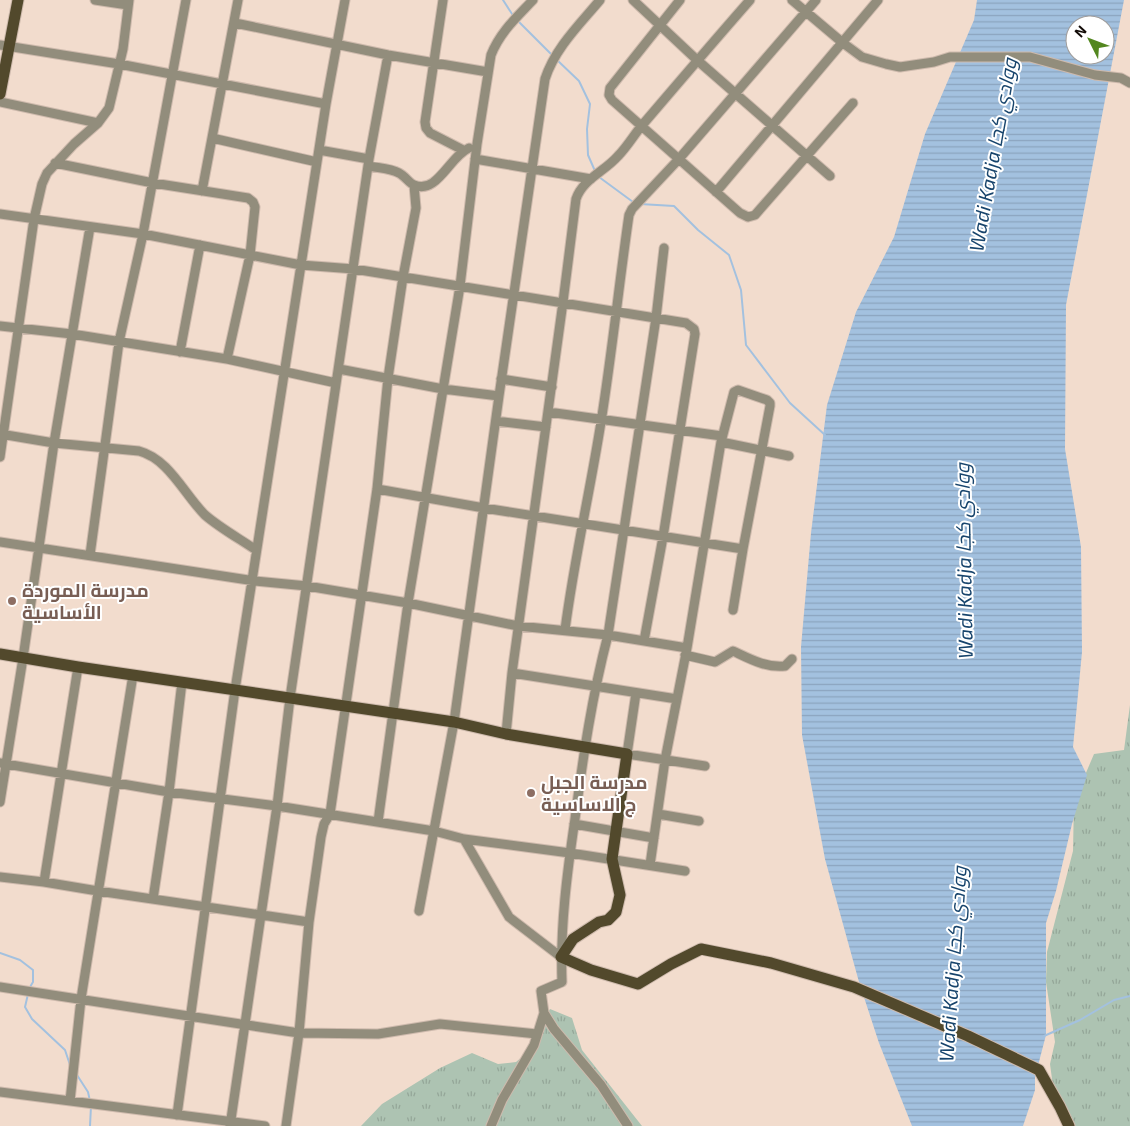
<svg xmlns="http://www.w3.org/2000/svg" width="1130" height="1126" viewBox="0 0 1130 1126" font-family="'Exo 2',Cairo,sans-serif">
<defs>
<pattern id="grass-tufts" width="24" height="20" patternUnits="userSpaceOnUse" patternTransform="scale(1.25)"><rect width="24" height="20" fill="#adc3b2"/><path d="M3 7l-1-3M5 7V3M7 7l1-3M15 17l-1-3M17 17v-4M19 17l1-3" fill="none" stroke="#94a698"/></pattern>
<pattern id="water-rules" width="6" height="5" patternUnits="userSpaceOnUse" patternTransform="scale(1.25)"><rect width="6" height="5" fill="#a3c1df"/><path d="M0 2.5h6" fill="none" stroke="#8ba4be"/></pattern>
</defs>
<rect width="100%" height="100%" fill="#f2dccd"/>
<path fill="url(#grass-tufts)" d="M1130,705V1126H1069L1054,1094L1050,1064L1055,1042L1046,982L1047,952L1073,851L1074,801L1094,754L1124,750Z
M550,1009L572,1018L582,1050L642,1126H361L382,1104L440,1068L472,1053L498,1064L516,1062L523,1056Z"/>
<path fill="url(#water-rules)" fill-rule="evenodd" d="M977,0H1124L1066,305L1065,449L1081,547L1082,652L1073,747L1087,775L1072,824L1056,891L1046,923V1035L1035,1077V1090L1023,1126H912L879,1043L859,982L825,859L802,735L801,647L811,533L827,405L856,312L894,237L925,134L974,20ZM1075,25H1105V55H1075Z"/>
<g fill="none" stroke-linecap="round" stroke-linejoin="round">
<path stroke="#a3c1df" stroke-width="2" d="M503,0L514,17
M517,20L553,56
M556,59L579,81L590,104L587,129L588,155L595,171
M599,177L633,202
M640,204L674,206L698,230L729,255L741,290L746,345L790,403L825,435
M0,953L20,960L33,970V982L30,987
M28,994L25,1007L32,1019L65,1050L70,1065
M1044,1036L1080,1020L1114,1000L1130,996
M77,1075L88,1092L90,1101
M90,1126L91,1106"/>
<defs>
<path id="minor" d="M95,0L128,5
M443,0L425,122L426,128L430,133L463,150
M633,0L697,60L830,176
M680,0L610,88L609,95L612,100L740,213L748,217L755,215L853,103
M792,0L843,43L862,57L886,64L900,67L934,62L950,57H1030L1095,75L1121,78L1130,83
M235,23L388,55L488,72
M0,45L119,64L326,104
M0,102L98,123
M212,138L317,162
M319,150L369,159
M475,159L591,179
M55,163L153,183L248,198L253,202L255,207L250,255L227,359
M369,166C378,168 390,168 399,173C405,176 409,183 414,185C437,195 449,157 469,148
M202,191L238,0
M716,192L878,0
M0,214L143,234L301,265L354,269L686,323L694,329L695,334L663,537L644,641
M0,326L72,334L227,359L336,383
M180,352L200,245
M339,369L443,389L499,396
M501,379L552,387
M548,412L722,436
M496,421L546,427
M0,434L54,443L139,451C169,459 184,494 205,515C220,528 240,539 256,550
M721,442L789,456
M0,457L34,219L42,184L47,173L74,144L98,123L109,108L123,49L129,0
M377,489L484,508L743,549
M0,542L255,581L307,586L408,603L518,626L608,635L687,648
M90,555L119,342L143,234L186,0
M565,630C574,560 590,492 601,422C612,353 619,284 629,215L632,209L678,160L816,0
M685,655L715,662L733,651C750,659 766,668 785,666L792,659
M512,673L677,699
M636,693L627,754L705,766
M506,734L512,673L563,302L576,199C583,179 604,172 618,156C628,146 635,133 644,123C679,82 714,41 750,0
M0,763L169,792L277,806L434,831L464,839L570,853L685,871
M0,802L23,658L54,443L90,227
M658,814L699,821
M378,822L408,603L460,286L477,144L491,55C500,32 517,17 533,0
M574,824L654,838
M464,839L509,917L561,957
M650,865L665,760L687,648L721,442L734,392L738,390L767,400L770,403V406L743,549L733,610
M0,877L44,882L98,891L309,922
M44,882L78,667
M153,899L169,792L182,682
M419,911L454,722L499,396L545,79C555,48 580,24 600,0
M0,987L299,1033L378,1034L440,1024L537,1034
M544,1013L554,1029L601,1085L628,1126
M0,1092L265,1126
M70,1101L81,999L133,675
M177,1115L235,690L326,104L345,0
M230,1126L277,806L290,698L369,159L388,55
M286,1126L299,1033L309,922L321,837L324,824L330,814L377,489L388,378L403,277L416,208L414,185
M491,1126L502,1100L534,1045L544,1013L541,991L562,982C560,927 567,873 575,819C583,757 592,696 608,635L656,318L664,248"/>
<path id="major" d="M0,94L18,0
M0,654L78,667L454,722L506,734L627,754L612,859L620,895L616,912L608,920L599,922L573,939L561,957L591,970L638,984L671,964L701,949L771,963L854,987L968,1036L1039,1070L1060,1107L1069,1126"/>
</defs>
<use href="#minor" stroke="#cebaad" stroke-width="11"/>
<use href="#major" stroke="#cebaad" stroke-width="13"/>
<use href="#minor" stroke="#928d7c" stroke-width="9"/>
<use href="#major" stroke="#52492c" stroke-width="11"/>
</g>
<g fill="#8d6e63" stroke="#fff" stroke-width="2">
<circle cx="12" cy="601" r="5"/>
<circle cx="531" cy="793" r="5"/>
</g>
<g text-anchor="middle" stroke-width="4" stroke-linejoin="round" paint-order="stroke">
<g font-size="19" font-weight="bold" fill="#785e54" stroke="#fff" text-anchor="start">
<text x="22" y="597">مدرسة الموردة<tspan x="22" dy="22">الأساسية</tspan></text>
<text x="541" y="789">مدرسة الجبل<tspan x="541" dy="22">ج الاساسية</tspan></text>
</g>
<g font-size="20" font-style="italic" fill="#17446c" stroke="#fff">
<text transform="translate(993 155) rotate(-80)" y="7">Wadi Kadja ووادي كجا</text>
<text transform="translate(964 561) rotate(-91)" y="7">Wadi Kadja ووادي كجا</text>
<text transform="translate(953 964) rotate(-86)" y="7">Wadi Kadja ووادي كجا</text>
</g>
</g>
<g transform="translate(1090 40) rotate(312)"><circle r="24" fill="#ffffff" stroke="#a09d9b"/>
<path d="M0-4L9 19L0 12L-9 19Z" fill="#53871f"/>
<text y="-8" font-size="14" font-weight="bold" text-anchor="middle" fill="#110a06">N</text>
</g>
</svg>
